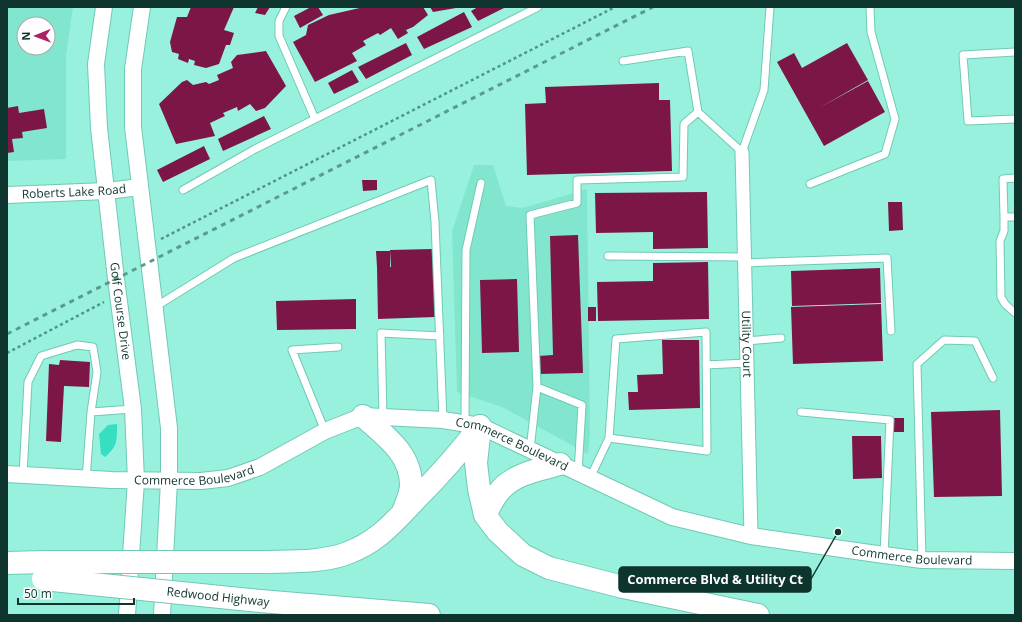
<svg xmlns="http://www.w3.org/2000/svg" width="1022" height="622" viewBox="0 0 1022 622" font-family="'Open Sans',sans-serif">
<rect width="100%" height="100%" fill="#98f1dd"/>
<path fill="#82e6cf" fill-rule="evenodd" d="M7,7H73L66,56V159L7,161ZM24,24H48V48H24Z
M474,165H493L506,206L523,208L587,189L590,432L588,454L502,407L457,392L452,231Z"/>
<path fill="#36dfc2" d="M117,424C117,440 118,446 105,457L101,454L99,434L108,425Z"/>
<path fill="#7c1646" d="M191,7H234L224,30L234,33L230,45H226L219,64L206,68L194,65L195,61L189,59L188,63L178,59L179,54L172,52L170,42L177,17H187Z
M258,7H270L265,15L255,13Z
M311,7H318L323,15L300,28L294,16Z
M364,7H423L428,15L413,27L406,30L408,33L398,39L391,28L380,35L378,33L363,41L366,45L352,53L357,61L315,82L293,42L306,35L308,25L329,15Z
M430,7H455L456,8L433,12Z
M478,7H506L478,21L471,11Z
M464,12L472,27L424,49L417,37Z
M406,43L412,55L366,79L358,67Z
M847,43L868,80L819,108L868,81L885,112L824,146L777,62L794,53L802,68Z
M266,51L286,86L265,108L256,111L250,104L238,111L237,107L223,113L225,116L210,123L215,136L176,144L159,104L182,82L187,80L193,85L206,82L209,84L219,80L217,75L233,68L231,62L237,55Z
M352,70L359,82L334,94L328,83Z
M659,83V100H670L672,171L527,175L525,104L546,103L545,87Z
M18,106L19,113L44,109L47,128L22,132L23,138L12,139L14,152L7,153V108Z
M264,116L271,129L223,151L218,139Z
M204,146L210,159L163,182L157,170Z
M362,180H377V190L363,191Z
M707,192L708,248L653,249V232L596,233L595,193Z
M888,202H902L903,230L889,231Z
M578,235L583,373L538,374V356L553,355L550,236Z
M433,249L435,317L378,319L377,267H391L390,250Z
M376,251H390V267H377Z
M708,262L709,319L598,321L597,282L653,281V263Z
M880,268L881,303L792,306L791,271Z
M517,279L519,352L482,353L480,280Z
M356,299V329L277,330L276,301Z
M881,304L883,361L793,364L791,307Z
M588,307H596V321H588Z
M662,340H699L700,408L629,410L628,392H638L637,375L663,374Z
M60,360L90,362L89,387L64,386L61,442L46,441L49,364L59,365Z
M1000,410L1002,496L934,497L931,412Z
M893,418H904V432H893Z
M852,436H881L882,478L853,479Z"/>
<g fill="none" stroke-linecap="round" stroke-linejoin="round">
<defs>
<path id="service" d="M286,7L279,21V36L315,119
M1015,52L963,55L968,121L1015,119
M623,61L688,51L698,112
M1015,178L1003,179L1004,217H1015
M810,184L885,154L895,119L871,32L870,7
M183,190L255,149L538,7
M1004,217V231L1000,241L1001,297L1005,304L1015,313
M608,256L744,257
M744,263L887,258L891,331
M155,307L234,258L431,180L435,222L443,420
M746,341L781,338
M706,365L747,363
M537,387L582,405L578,473
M91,412L133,409
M801,412L890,420L884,555
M383,417L381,333L440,336
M465,423L466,250L481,183
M325,431L292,350L338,347
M530,450L537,387L530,215L577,203V180L683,177L684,124L698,112L742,152L764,90L770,7
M23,475L28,382L41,356L77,345L93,347L97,372L91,412L86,479
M590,478L609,438L707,451L706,332L616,339L609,438
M922,560L917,364L944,340L975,341L993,378"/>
<g id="minor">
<path id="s1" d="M742,152L751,536"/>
</g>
<g id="tertiary">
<path id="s2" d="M104,7L96,64L99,128L116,279L133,409L136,481L127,615"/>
<path d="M142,7L133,69V127L169,428V481L162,615"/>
<path id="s3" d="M7,195L107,191L140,187"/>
<path id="s4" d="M7,474L111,480L201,481L228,478L260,467L325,431L363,416L443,420L480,426L672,517L751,536L884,555L922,560L1015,561"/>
</g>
<path id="motorway" d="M363,416C384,435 411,453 411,485C411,493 406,504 403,512
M480,426L476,463L479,489L485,515L498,532L523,555L549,568L623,587L758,615
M485,515C489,508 493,499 498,493C512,474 538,470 560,464
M261,562C288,561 319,563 345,554C377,543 394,522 416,499C439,476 460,452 480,426
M7,563L44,562
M260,601L429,615"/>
</defs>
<use href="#service" stroke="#70c9b6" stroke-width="9"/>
<use href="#minor" stroke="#70c9b6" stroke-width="15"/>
<use href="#tertiary" stroke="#70c9b6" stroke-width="18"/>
<use href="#motorway" stroke="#70c9b6" stroke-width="24"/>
<path stroke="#539385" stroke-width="2.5" stroke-dasharray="3 3" stroke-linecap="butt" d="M161,239L615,7
M7,353L104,302"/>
<use href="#service" stroke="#fff" stroke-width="7"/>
<use href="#minor" stroke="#fff" stroke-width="13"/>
<use href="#tertiary" stroke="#fff" stroke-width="16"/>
<use href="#motorway" stroke="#fff" stroke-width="22"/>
<path stroke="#599b8d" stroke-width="3" stroke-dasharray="5 5" stroke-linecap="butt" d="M7,334L653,7"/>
<defs>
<path id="motorway-bridge" d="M44,562H261
M43,579L260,601"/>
</defs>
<use href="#motorway-bridge" stroke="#70c9b6" stroke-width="24" stroke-linecap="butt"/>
<use href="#motorway-bridge" stroke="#fff" stroke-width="22"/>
</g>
<g text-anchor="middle" stroke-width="4" stroke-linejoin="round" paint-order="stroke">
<g font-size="12" fill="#0d342d" stroke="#fefefe">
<text dy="4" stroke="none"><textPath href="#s3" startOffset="67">Roberts Lake Road</textPath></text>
<text dy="4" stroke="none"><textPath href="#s2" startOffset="306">Golf Course Drive</textPath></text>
<text dy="4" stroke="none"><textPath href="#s1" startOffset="192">Utility Court</textPath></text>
<text dy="4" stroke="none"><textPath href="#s4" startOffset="524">Commerce Boulevard</textPath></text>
<text dy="4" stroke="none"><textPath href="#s4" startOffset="188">Commerce Boulevard</textPath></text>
<text dy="4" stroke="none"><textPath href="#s4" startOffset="944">Commerce Boulevard</textPath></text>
<text transform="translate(218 597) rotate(6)" y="4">Redwood Highway</text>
</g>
</g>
<path fill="none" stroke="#0d342d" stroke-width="1.5" d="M838 532L811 579"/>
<circle fill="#0d342d" stroke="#fefefe" stroke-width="1.5" cx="838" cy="532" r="4"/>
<rect fill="#0d342d" stroke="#0d342d" stroke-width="1.5" x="619" y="567" width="192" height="25" rx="4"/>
<g font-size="13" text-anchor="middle" font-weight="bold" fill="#fff">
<text x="715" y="584">Commerce Blvd &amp; Utility Ct</text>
</g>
<rect width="1022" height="622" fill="none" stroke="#0d342d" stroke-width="16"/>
<g transform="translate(36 36) rotate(269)"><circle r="19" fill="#fefefe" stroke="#9eadaa"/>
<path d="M0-3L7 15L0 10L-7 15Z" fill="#ac2263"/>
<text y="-6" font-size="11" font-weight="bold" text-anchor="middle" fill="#0d342d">N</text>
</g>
<path d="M18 598v6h116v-6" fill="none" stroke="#0d342d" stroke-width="2"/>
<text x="24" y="598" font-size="12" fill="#0d342d" stroke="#fefefe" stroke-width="3" paint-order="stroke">50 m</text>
</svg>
